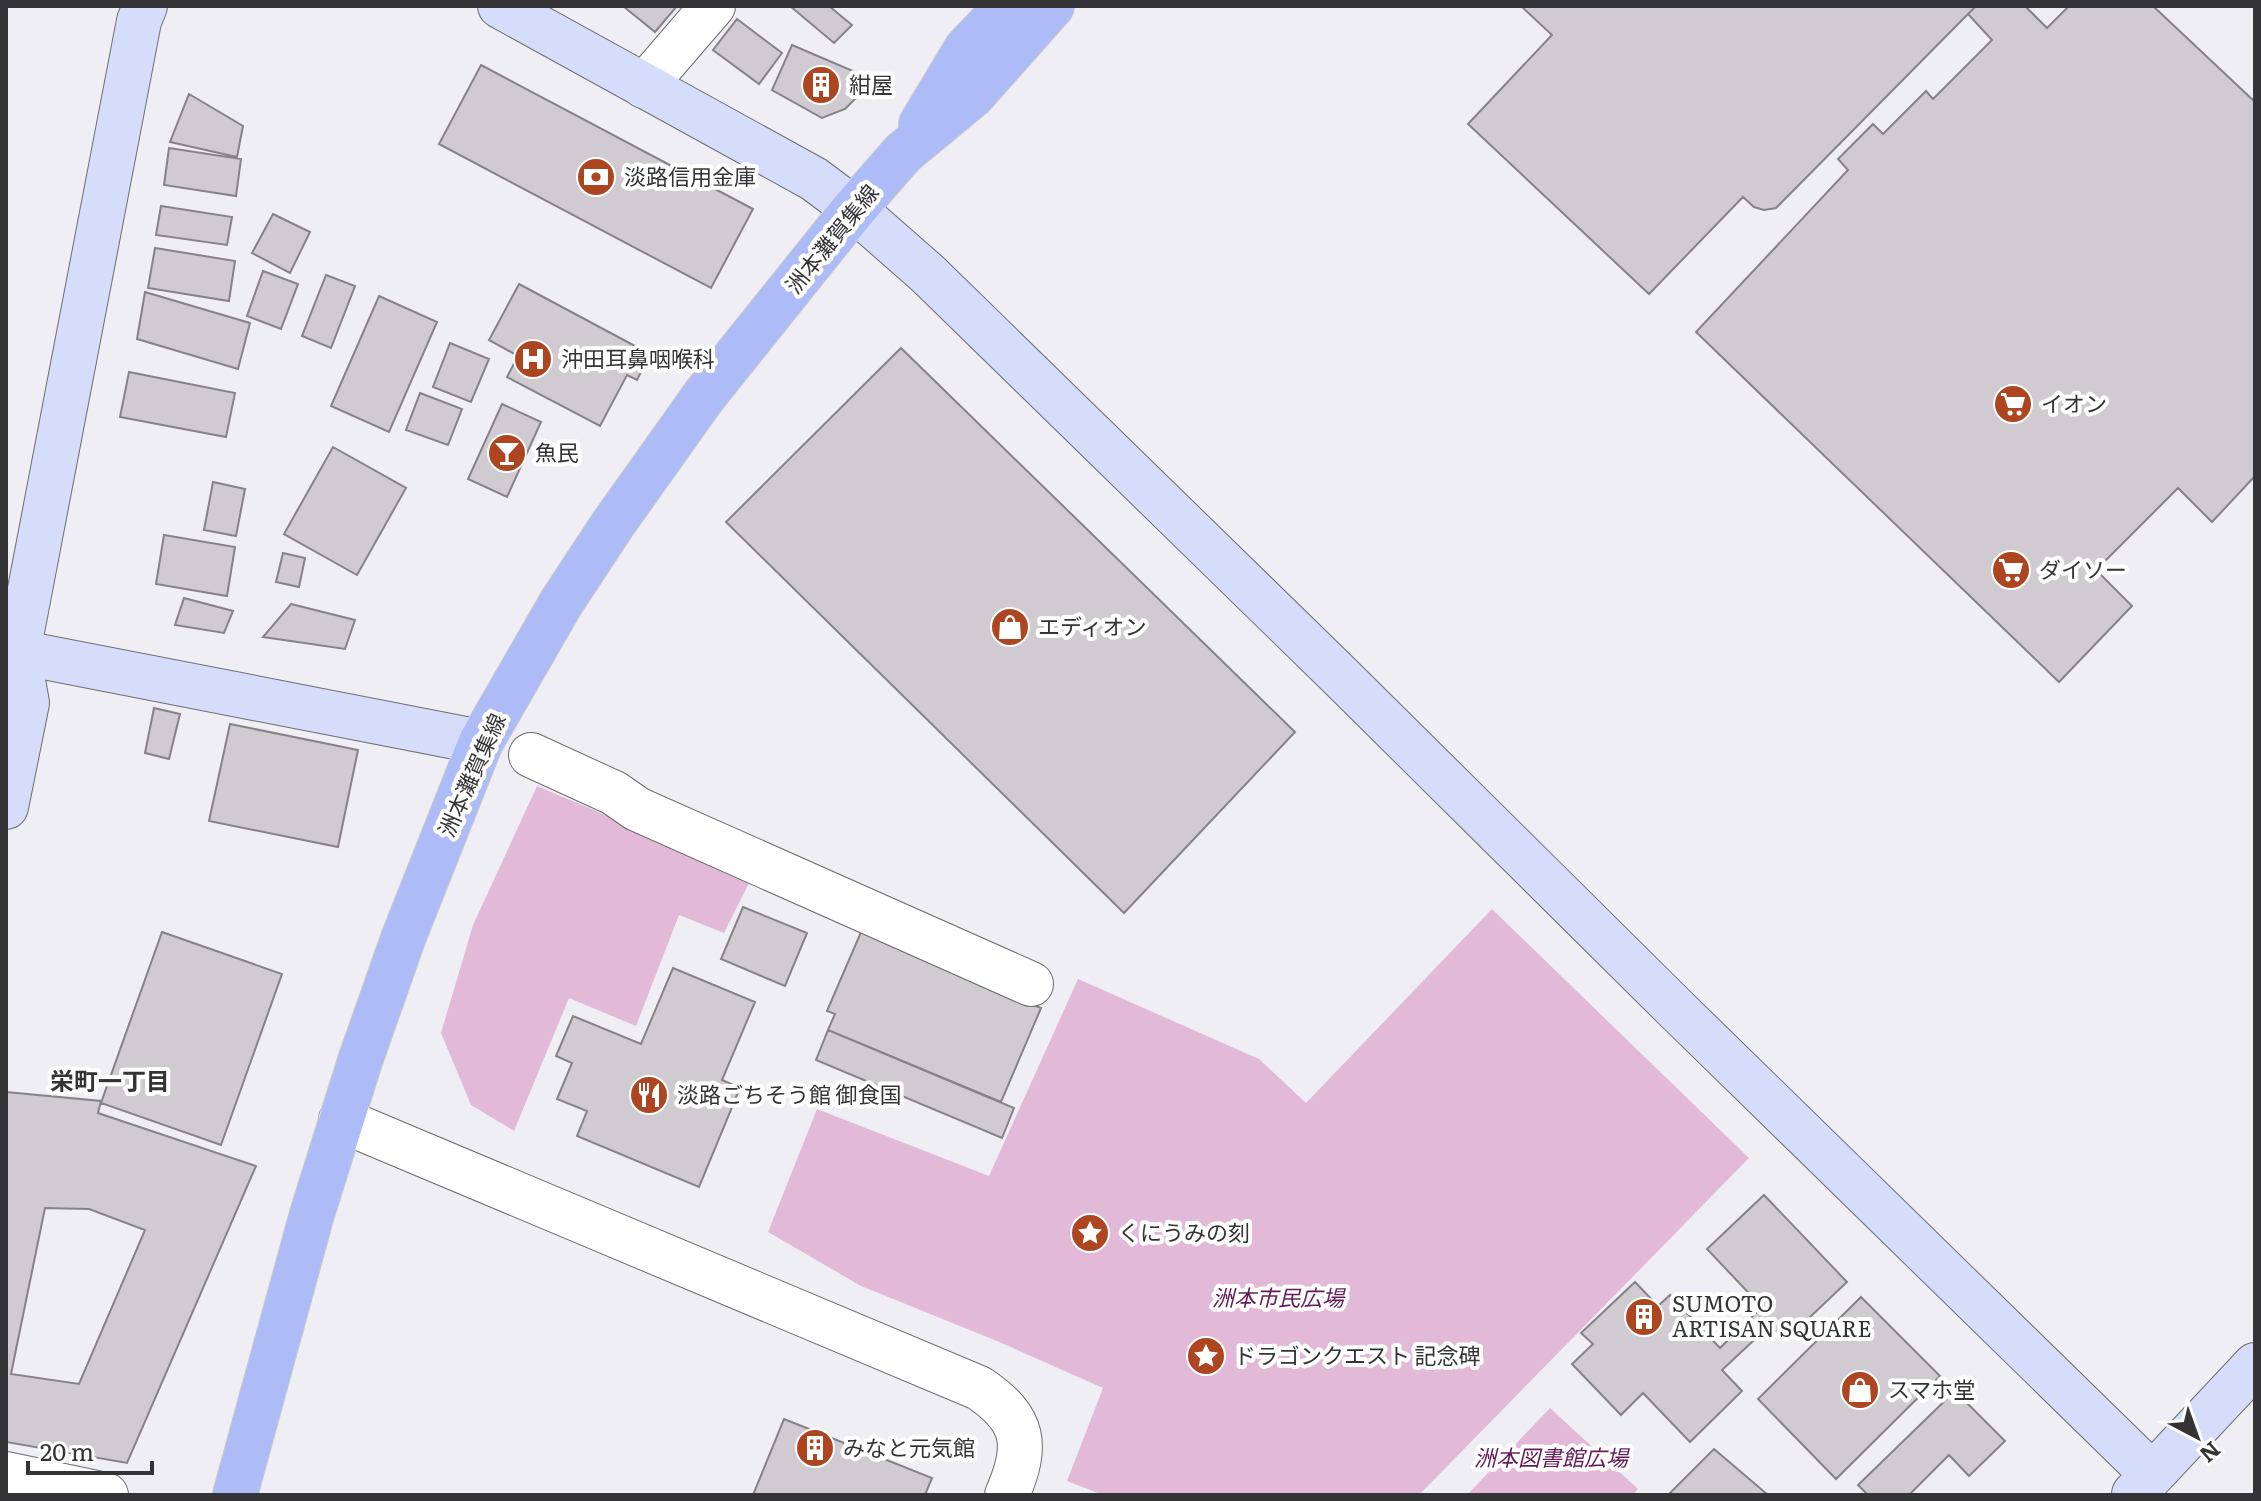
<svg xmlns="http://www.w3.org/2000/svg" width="2261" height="1501" viewBox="0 0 2261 1501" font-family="Literata,'Noto Sans JP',serif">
<rect width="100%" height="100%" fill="#efeef5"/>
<path fill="#e3b9d8" d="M537,786L752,877L724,933L679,915L636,1026L569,998L514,1131L471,1105L441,1033L473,925Z
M1492,909L1749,1158L1419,1495H1103L1067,1481L1103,1388L997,1341L861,1286L768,1232L817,1109L989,1176L1078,979L1259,1059L1306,1103Z
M1550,1408L1638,1489L1633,1495H1467Z"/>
<path fill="#cfcbd0" stroke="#868287" stroke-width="2" fill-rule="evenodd" d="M623,6H677L655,32Z
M790,6H829L852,25L834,43Z
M1521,6H1976L1776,208L1764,210L1754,207L1743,197L1649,294L1468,124L1552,35Z
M1976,6H2025L2047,28L2069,6H2153L2255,102V476L2212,522L2178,488L2096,570L2132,606L2059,682L1696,332L1848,170L1838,159L1873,124L1883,134L1926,91L1933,99L1992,40L1968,14Z
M737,19L782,53L759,84L713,50Z
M792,45L874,80L845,109L822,118L772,90Z
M481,65L753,209L711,288L439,144Z
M189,94L243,126L237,157L170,142Z
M169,148L241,159L236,196L164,185Z
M161,206L232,217L227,245L156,235Z
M273,214L310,232L290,273L252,253Z
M155,248L235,261L229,301L148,288Z
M263,271L298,284L281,329L247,316Z
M326,275L355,286L331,348L302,336Z
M519,284L650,354L637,380L627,375L600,426L507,377L518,356L489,340Z
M145,292L250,323L238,369L137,339Z
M379,296L437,322L389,432L331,406Z
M450,343L489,359L471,402L433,387Z
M901,348L1295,732L1124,913L726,522Z
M129,372L235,393L226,437L120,417Z
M420,393L462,409L448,445L406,430Z
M502,404L541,422L507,497L468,479Z
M333,447L406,488L357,575L284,534Z
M213,482L245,489L236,536L204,530Z
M164,535L235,547L227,596L156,584Z
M283,553L305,558L299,587L276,582Z
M184,598L233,611L224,633L175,625Z
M291,604L355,620L345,649L263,637Z
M154,708L180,714L169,759L145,753Z
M230,724L358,750L338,847L209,821Z
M743,907L807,933L785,986L721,959Z
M162,932L282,974L221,1145L101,1103Z
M861,932L1041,1008L1001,1102L828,1030L835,1014L827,1011Z
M673,968L755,1002L722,1080L740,1088L699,1187L577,1136L587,1111L557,1099L572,1063L556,1056L573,1016L641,1044Z
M828,1030L1014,1108L1002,1138L816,1060Z
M6,1092L101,1101L98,1113L256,1166L127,1463L6,1442ZM45,1208L89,1209L145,1230L79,1384L11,1374Z
M1764,1195L1847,1282L1790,1336L1767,1328L1722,1370L1742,1391L1690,1442L1643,1393L1621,1415L1572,1364L1593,1344L1581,1333L1635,1282L1658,1306L1670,1295L1720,1348L1762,1307L1707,1249Z
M1861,1297L1940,1376L1836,1479L1758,1399Z
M1955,1391L2005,1441L1969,1476L1949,1455L1909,1495H1868L1858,1485Z
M784,1419L932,1478L925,1495H753Z
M1714,1449L1768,1495H1668Z"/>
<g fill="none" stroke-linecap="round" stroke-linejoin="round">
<defs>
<path id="street" d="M644,86L713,6
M531,755L614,793L637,809L1031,984
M341,1120L979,1388C1025,1419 1029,1445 1007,1495
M6,1474L106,1495"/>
<path id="secondary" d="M500,6L814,179L854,209L928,274L1340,676L1674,1007L2152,1474
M18,652L481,742
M6,807L27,703L18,652L139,21L145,6
M2134,1494L2255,1365"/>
<path id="primary" d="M921,124L966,49L1007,6
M235,1495L312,1214L360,1061L404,936L481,742L561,603L613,524L704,396L854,209L903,153L973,95L1052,6"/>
</defs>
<use href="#street" stroke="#6d6c71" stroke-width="46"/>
<use href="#secondary" stroke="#6d6c71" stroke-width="46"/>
<use href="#primary" stroke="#cacaca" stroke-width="46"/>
<use href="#street" stroke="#fff" stroke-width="44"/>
<use href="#secondary" stroke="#d6ddfb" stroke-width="44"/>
<use href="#primary" stroke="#adbbf7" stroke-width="44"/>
</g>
<defs>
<symbol id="building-disc" viewBox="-11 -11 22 22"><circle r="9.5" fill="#ac4520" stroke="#fff"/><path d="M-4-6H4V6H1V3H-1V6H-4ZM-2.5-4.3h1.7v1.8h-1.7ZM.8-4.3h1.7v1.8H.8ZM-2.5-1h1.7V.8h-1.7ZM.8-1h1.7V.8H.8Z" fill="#fff"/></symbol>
<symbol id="bank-disc" viewBox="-11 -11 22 22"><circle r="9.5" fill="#ac4520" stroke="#fff"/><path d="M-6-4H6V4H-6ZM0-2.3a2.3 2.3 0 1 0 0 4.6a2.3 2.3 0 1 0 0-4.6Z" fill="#fff"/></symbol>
<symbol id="hospital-disc" viewBox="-11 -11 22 22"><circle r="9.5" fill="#ac4520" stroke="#fff"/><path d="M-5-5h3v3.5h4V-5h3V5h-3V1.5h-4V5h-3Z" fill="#fff"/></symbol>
<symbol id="supermarket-disc" viewBox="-11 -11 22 22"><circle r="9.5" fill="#ac4520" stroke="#fff"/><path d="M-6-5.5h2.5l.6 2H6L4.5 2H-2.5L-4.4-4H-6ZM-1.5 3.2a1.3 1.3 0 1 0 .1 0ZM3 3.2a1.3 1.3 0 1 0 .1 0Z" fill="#fff"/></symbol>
<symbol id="bar-disc" viewBox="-11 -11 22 22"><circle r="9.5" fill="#ac4520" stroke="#fff"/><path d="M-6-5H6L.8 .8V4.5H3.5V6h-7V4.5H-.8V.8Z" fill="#fff"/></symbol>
<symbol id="shop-disc" viewBox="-11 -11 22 22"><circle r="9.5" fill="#ac4520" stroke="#fff"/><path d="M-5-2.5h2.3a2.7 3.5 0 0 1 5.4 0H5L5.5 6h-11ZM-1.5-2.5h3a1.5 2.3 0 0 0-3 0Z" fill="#fff"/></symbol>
<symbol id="restaurant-disc" viewBox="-11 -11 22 22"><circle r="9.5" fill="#ac4520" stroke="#fff"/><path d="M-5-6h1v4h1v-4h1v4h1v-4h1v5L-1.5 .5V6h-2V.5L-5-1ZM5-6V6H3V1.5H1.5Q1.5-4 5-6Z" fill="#fff"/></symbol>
<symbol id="sight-disc" viewBox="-11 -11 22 22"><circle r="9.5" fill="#ac4520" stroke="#fff"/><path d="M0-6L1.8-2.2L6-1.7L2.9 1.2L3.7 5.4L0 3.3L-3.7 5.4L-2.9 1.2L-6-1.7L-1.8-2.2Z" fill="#fff"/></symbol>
</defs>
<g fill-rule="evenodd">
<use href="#building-disc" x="799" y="63" width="44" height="44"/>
<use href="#bank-disc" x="574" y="155" width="44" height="44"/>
<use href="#hospital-disc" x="511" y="337" width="44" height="44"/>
<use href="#supermarket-disc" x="1991" y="382" width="44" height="44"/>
<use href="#bar-disc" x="485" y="431" width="44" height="44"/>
<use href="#supermarket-disc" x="1989" y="548" width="44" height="44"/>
<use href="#shop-disc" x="988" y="605" width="44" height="44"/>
<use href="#restaurant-disc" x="627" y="1073" width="44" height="44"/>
<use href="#sight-disc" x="1068" y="1211" width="44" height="44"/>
<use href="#building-disc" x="1622" y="1295" width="44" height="44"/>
<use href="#sight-disc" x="1184" y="1334" width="44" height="44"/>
<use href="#shop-disc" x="1838" y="1368" width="44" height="44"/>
<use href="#building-disc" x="793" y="1426" width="44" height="44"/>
</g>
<g text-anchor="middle" stroke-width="8" stroke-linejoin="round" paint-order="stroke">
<g font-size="22" fill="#343335" stroke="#fff" text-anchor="start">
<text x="849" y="93">紺屋</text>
<text x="624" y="185">淡路信用金庫</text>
<text x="561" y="367">沖田耳鼻咽喉科</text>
<text x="2041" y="412">イオン</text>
<text x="535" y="461">魚民</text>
<text x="2039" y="578">ダイソー</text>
<text x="1038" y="635">エディオン</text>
<text x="677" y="1103">淡路ごちそう館 御食国</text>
<text x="1118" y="1241">くにうみの刻</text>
<text x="1672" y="1312">SUMOTO<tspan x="1672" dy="25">ARTISAN SQUARE</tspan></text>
<text x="1234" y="1364">ドラゴンクエスト 記念碑</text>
<text x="1888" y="1398">スマホ堂</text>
<text x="843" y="1456">みなと元気館</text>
</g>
<g font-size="22" fill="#343335" stroke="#fff">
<text transform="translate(832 239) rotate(-51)" y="8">洲本灘賀集線</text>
<text transform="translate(472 775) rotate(-66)" y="8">洲本灘賀集線</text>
</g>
<g font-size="22" font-style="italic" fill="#651a58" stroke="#fff">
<text x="1278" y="1306">洲本市民広場</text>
<text x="1551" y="1466">洲本図書館広場</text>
</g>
<g font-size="24" font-weight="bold" fill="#343335" stroke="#fff">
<text x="110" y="1090">栄町一丁目</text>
</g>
</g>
<rect width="2261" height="1501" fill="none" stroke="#343335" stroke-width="16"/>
<g transform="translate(2197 1437) rotate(139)" stroke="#ffffff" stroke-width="6" paint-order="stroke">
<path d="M0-6L14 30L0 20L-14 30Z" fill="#343335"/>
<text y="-12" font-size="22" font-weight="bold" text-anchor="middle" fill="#343335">N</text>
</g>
<path d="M28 1461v12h124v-12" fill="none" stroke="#343335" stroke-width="4"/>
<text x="40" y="1461" font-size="24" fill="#343335" stroke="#ffffff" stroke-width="6" paint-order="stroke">20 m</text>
</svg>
